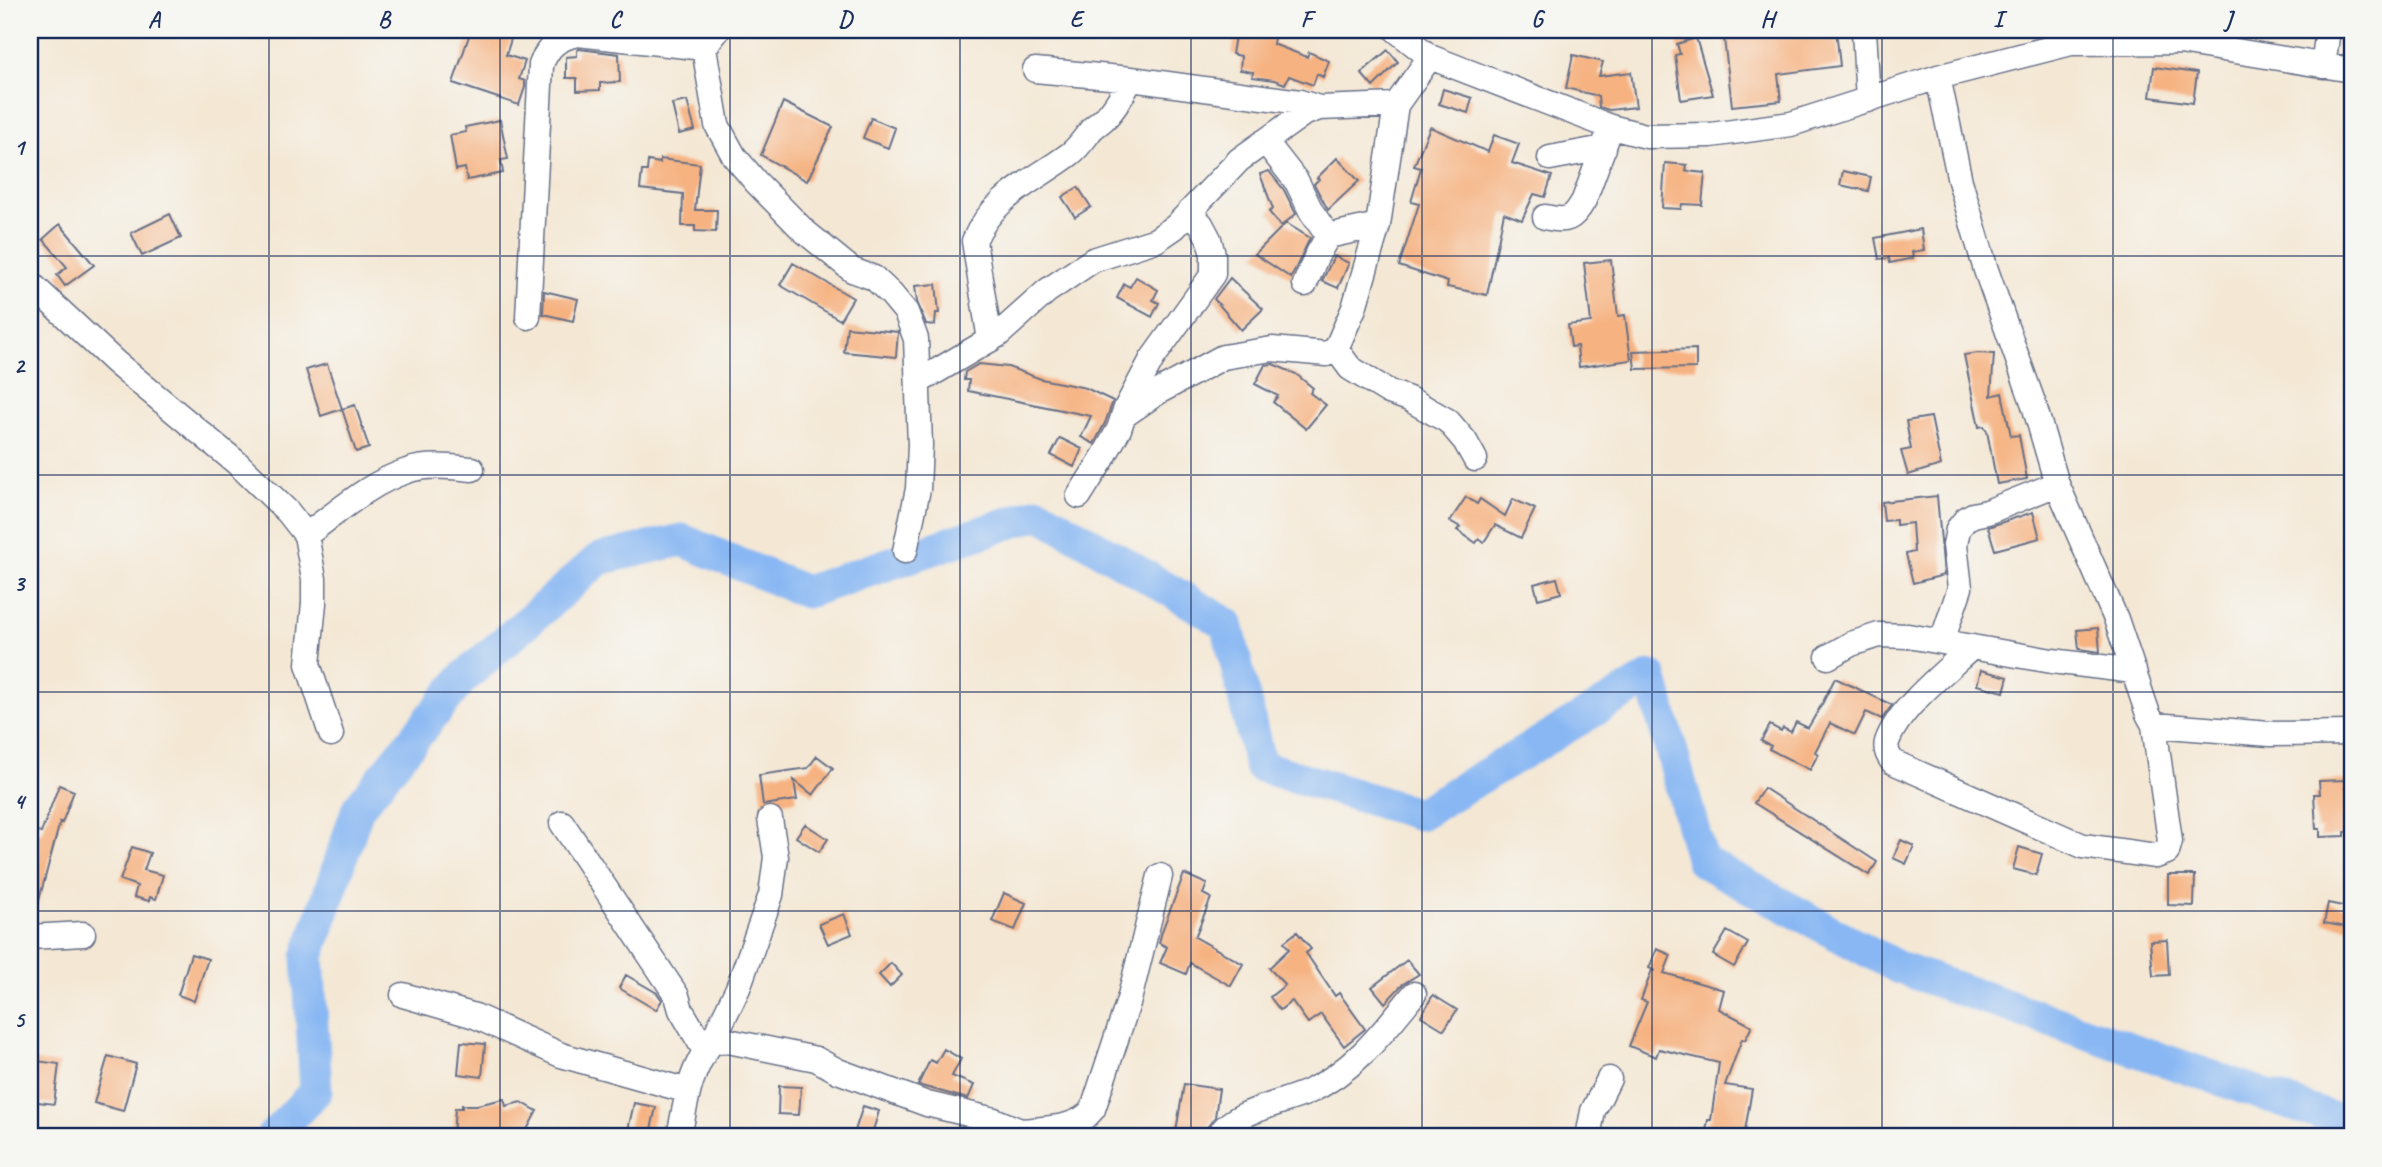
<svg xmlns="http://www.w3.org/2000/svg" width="2382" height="1167" viewBox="0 0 2382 1167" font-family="Caveat,sans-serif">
<rect width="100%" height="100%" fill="#f6f6f2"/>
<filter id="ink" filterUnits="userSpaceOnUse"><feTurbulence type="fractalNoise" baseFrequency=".0143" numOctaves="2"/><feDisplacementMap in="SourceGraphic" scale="14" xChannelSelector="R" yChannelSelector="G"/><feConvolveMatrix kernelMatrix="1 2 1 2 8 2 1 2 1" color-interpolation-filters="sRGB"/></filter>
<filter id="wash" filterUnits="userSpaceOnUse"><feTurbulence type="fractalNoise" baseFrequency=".00686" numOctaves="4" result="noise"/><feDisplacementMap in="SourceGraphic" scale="28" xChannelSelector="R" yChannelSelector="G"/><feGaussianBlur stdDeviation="1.57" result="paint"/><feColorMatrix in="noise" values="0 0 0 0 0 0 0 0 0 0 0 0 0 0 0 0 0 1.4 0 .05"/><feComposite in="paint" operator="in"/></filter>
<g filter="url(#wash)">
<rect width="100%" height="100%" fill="#f4e8d5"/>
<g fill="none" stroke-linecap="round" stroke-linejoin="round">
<path stroke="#88b7f3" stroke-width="33" d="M272,1137L316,1091L308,957L358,808L462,679L599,559L682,540L806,592L1039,513L1227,624L1260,766L1419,814L1651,677L1702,861L1899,968L2331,1118L2352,1119"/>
</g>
<g id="blocks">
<path fill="#f6b281" d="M471,30H492L512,36L506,55L525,61L519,79L525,81V87L519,105L453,83Z
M1246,30L1275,31L1273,44L1307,57L1309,52L1329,61L1323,77L1317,74L1313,85L1289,76L1285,84L1274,80L1252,77L1253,72L1240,70L1241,56L1232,54L1235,36L1245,38Z
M1723,30H1836L1840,66L1778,74L1781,101L1732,106Z
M1696,38L1713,95L1681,100L1675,55L1680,54L1677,44Z
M579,49L619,54L620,82L600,83V90L577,91V78H566V57L577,56V50Z
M1388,50L1398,62L1373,87L1361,73Z
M1573,55L1603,62L1599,76L1631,72L1636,107L1609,110L1599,107L1598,96L1566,88Z
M2154,67L2197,73L2193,103L2150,97Z
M1443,89L1472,98L1468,113L1439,104Z
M687,101L695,130L679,134L672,104Z
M783,102L833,127L807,181L761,155Z
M871,118L895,128L888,148L863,138Z
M500,120L508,159L501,160L503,173L467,180L465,168L456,170L450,135L466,132L465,127Z
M1430,127L1488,152L1494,135L1519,144L1512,163L1552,176L1545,197L1534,194L1522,220L1504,213L1487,295L1447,287L1448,282L1399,266L1419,204L1411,202L1421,168L1414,166Z
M1337,158L1359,181L1328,210L1314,184L1319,179L1317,178Z
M660,159L700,164L695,210H717L716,232L695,231V226H682L683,194L640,189L642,171H647L648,161L660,163Z
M1665,163L1687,165L1686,171L1705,173L1702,205L1682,204L1681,209L1662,208Z
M1269,171L1284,190L1296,214L1281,226L1269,212L1273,209L1260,174Z
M1843,171L1871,177L1868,191L1840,185Z
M1078,187L1091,207L1075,217L1062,197Z
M170,214L181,238L142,256L131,233Z
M1286,223L1310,238L1291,278L1255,254Z
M60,224L94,265L65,286L57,275L67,267L43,239Z
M1921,229L1924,250L1912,252L1913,258L1890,263L1889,258L1879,259L1875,238Z
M1334,256L1349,263L1338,288L1322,281Z
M1611,260L1618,316L1625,315L1631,360L1579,367L1577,346L1571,347L1568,325L1591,322L1584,263Z
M793,263L853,298L840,320L780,285Z
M1136,277L1158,290L1153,300L1159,303L1152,317L1117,298L1124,284L1130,287Z
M1230,278L1263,309L1241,330L1214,299Z
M936,284L939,313H936L935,325L926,324L917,302L915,286Z
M544,291L578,299L573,321L543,314Z
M847,327L898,332L896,357L844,352Z
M1696,349V368L1635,369L1633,351Z
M1978,353L1994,354L1991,396L2002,393L2011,436L2019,435L2027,479L1997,484L1987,431L1984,426L1979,427L1964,355Z
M327,364L342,409L321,416L306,370Z
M979,364L1008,367L1041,379L1086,388L1113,401L1105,423L1094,444L1081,437L1091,416L968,391L969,380H964L965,372Z
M1273,364L1296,374L1313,388L1310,393L1326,405L1306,429L1273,402L1278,396L1255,384L1265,365Z
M355,405L369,448L356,452L342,409Z
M1931,417L1941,465L1908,475L1901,451L1911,449L1906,421Z
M1060,438L1082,449L1074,467L1051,455Z
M1937,496L1944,575L1913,583L1906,554L1914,552L1912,523L1896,525V520L1884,521L1882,502Z
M1466,497L1477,504L1480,499L1505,516L1513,499L1535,509L1521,538L1495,525L1484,542L1479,539L1476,543L1457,530L1460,527L1450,521Z
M2033,512L2040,538L1995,550L1988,527Z
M1557,578L1561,593L1538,599L1534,584Z
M2098,628L2100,652L2079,649L2077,630Z
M1981,670L2008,677L2004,692L1977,685Z
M1835,678L1892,705L1882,719L1866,712L1855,735L1830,723L1815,752L1818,754L1810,770L1769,749L1771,746L1761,741L1770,725L1781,731L1783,728L1791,732L1796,722L1808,728L1822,704Z
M817,756L833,768L813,795L794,780L797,800L763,805L759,775L808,768Z
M2346,780V788H2352V831L2345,832V836L2320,837V829H2316L2314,794H2320L2319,781Z
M59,785L74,791L62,823L60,822L35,915H30V830L41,833Z
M1764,788L1877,862L1869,875L1754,803Z
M805,824L828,839L819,852L796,837Z
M1901,840L1914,846L1906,864L1893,858Z
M132,847L150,853L144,870L163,875L156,899L150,897L149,901L134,897L137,886L120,880Z
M2019,847L2042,854L2036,875L2013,869Z
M1184,874L1207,884L1203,894L1211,898L1195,937L1243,964L1231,986L1190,963L1186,974L1160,963L1167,947L1159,943L1162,931Z
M2168,875H2195L2194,906L2168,905Z
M1004,893L1026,903L1015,930L992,921Z
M2328,903L2352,908V928L2324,923Z
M844,914L852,934L828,944L819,924Z
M1727,931L1748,943L1734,967L1713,955Z
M1297,932L1311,949L1306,953L1335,996L1339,993L1365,1029L1344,1046L1321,1014L1308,1023L1292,1001L1280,1010L1270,997L1285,985L1269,968L1289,949L1284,942Z
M2167,940L2169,975L2153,976L2150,941Z
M1657,949L1671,955L1664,973L1724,990L1719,1009L1752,1026L1745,1040L1742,1039L1725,1085L1752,1089L1744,1137H1705L1708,1120H1711L1719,1063L1659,1049L1656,1057L1629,1046L1647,1002L1641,1000L1652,970L1656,971L1649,968Z
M191,954L208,959L194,1001L178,995Z
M1407,960L1419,974L1403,984L1385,1003L1372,987Z
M891,963L902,975L890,987L879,975Z
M626,975L657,993L662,1000L656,1010L619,988Z
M1433,995L1457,1010L1444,1030L1421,1016Z
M461,1042L485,1044L482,1077L458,1074Z
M944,1049L961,1059L952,1076L974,1085L968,1099L918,1085L930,1060L936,1063Z
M108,1056L136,1064L123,1111L94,1103Z
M30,1060L59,1064L54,1104L30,1101Z
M1184,1084L1219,1089L1215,1117L1206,1129L1204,1137H1175Z
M779,1086L801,1087L799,1115L778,1114Z
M504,1099L506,1106L521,1102L537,1111L523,1137H453L455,1108H462V1105H477Z
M634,1103L656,1107L650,1134L628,1130Z
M863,1106L879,1111L871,1137H853Z"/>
</g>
</g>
<g filter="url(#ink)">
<use href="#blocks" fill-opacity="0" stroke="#677088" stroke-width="2"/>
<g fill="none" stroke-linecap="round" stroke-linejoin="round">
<defs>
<path id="minor" d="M718,30L704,48L717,125L734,156L756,182L803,230L852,270L874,278L891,294L906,312L916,339L920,445L918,489L905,551
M1396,30L1430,57L1611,127L1646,136L1711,135L1791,124L1938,77L2071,43L2180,42L2352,70
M1864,30L1868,100
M2323,66L2328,30
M1035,70L1131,79L1300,102L1319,108
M1938,77L1960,181L1986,270L2034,405L2057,484L2116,619L2148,714L2154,725L2270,734L2352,733
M1265,141L1297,182L1311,211L1328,236
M1550,158L1604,148
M1545,217C1567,222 1573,220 1584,200L1611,127
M30,283L116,363L237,463L288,512L306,535L314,579V603L308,664L331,734
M1305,284L1316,257L1328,236L1378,225
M528,317L541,65C548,46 558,38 578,34L704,48
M990,340L974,241C992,197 1034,181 1070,154C1079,147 1084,139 1091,130C1094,126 1100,123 1104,119C1116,108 1123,93 1131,79
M1336,349L1350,368L1389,392L1409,399L1448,421L1465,441L1475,459
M918,382L998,335L1047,291L1093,260L1156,240L1175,227L1239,160L1303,114L1319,108L1396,105
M1123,416L1158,392L1223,357L1272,349L1327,354L1336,349L1354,308L1378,225L1396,105L1430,57
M1079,496L1103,458L1119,429L1126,408L1152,359L1213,274V255L1209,239L1201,224L1189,212
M306,535C338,512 369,483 407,471C427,464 451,467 472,469
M1942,641L1960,588L1955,545L1958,529L1966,519L1973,515L1987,512L2057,484
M1972,647C1946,671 1898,709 1887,742C1885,750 1888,756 1893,762L2083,846L2156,856L2167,852L2170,841L2154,725
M1828,657L1851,644L1879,635L1908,636L2052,661L2134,671
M562,823L677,996L681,1010L705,1051
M30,937L83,934
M403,995L475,1016L561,1055L688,1091
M712,1042L738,988L771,895L776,857L770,819
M1022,1131C1046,1128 1077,1130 1093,1109L1129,1000L1160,876
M679,1137C686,1102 689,1071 712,1042L728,1041L816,1059L838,1071L927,1104L994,1120L1035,1137
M1219,1137C1227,1113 1284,1103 1308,1092C1354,1071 1383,1032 1414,994
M1588,1137L1593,1111L1609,1079"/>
</defs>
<use href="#minor" stroke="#677088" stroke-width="27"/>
<use href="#minor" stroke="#fff" stroke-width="24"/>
</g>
</g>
<path fill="none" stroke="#1b2f5e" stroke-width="2" stroke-opacity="0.55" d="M269,30V1137M500,30V1137M730,30V1137M960,30V1137M1191,30V1137M1422,30V1137M1652,30V1137M1882,30V1137M2113,30V1137M30,256H2352M30,475H2352M30,692H2352M30,911H2352"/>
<rect width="2382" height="1167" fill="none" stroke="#f6f6f2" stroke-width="77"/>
<rect x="38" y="38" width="2306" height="1090" fill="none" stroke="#1b2f5e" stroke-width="2.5"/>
<g font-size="23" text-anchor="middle" font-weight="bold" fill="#1b2f5e">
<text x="154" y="27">A</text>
<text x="384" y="27">B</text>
<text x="615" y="27">C</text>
<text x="845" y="27">D</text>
<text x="1076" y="27">E</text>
<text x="1306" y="27">F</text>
<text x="1537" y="27">G</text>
<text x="1767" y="27">H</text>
<text x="1998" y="27">I</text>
<text x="2228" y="27">J</text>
<text x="19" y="155">1</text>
<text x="19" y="373">2</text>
<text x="19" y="591">3</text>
<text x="19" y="809">4</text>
<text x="19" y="1027">5</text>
</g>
</svg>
